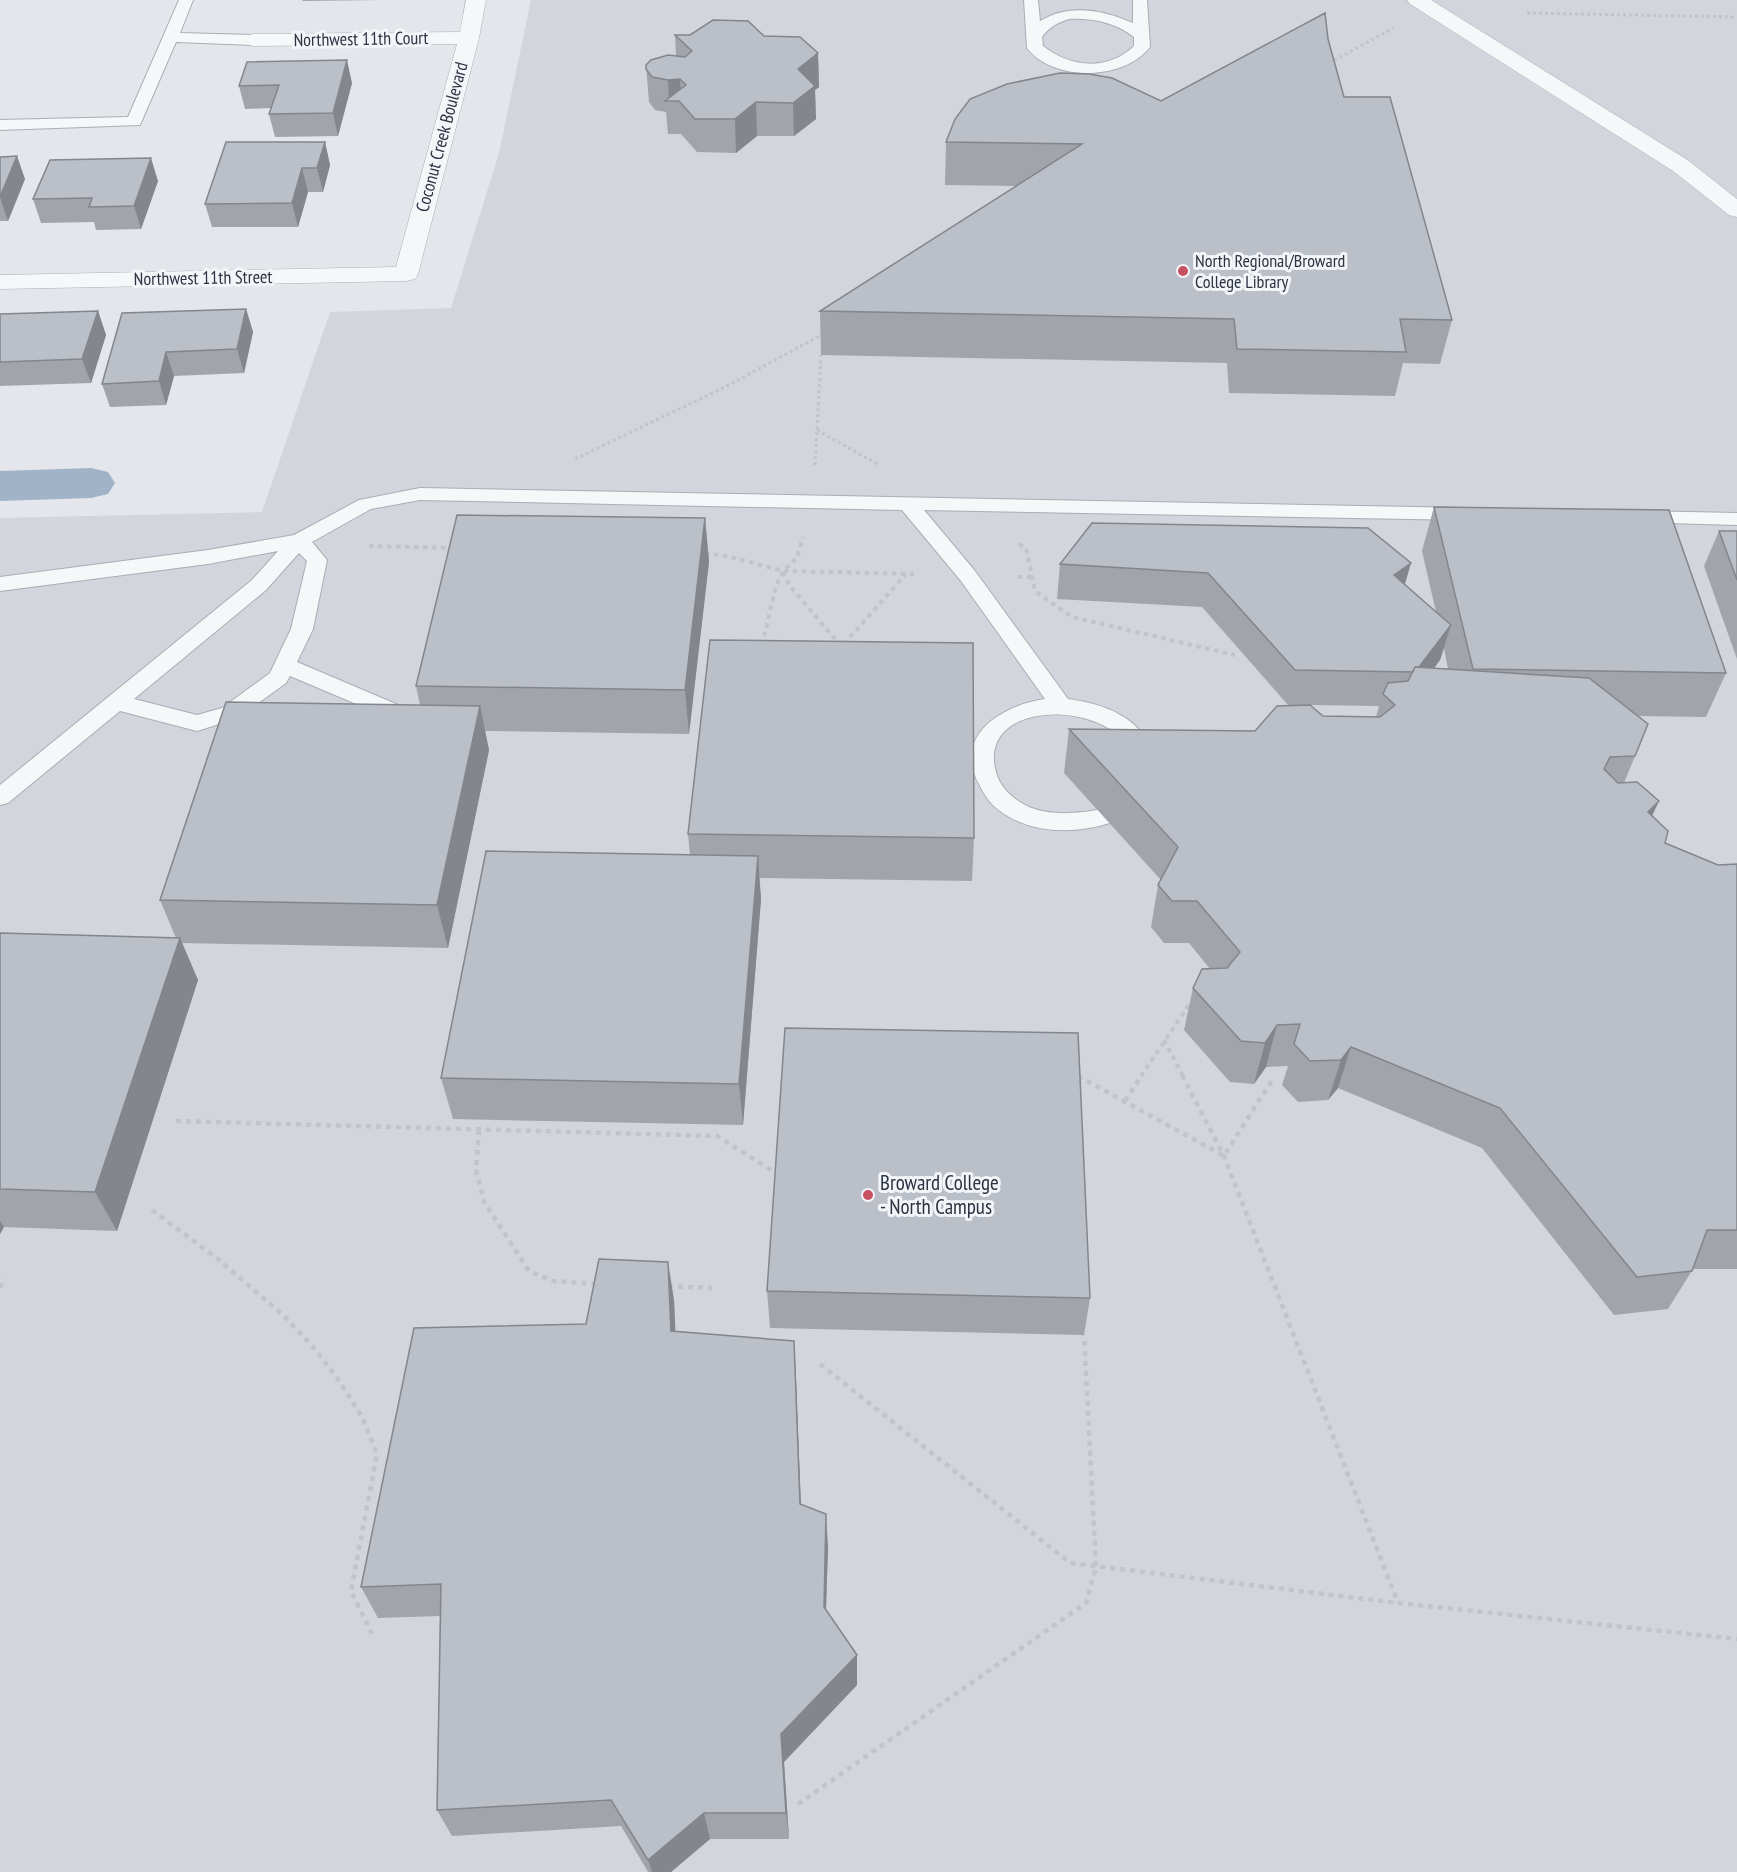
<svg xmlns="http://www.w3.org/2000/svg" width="1737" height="1872" viewBox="0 0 1737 1872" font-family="'PT Sans Narrow',sans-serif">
<rect width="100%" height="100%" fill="#e4e6eb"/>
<path fill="#d2d5dc" d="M531,0H1737V1872H0V518L262,512L330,312L451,308L499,153Z"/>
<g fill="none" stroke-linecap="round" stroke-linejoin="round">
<path fill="#a1b3c8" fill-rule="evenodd" d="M91,468L108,472L115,483L108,494L91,498L0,501V471Z"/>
<defs>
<path id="service" d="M179,0H193L180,33L253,35L261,40L253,45L176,42L140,125L0,130V120L128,117Z
M1024,0H1038L1040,21C1069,3 1104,10 1133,23V0H1147L1150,47C1124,81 1053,82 1027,48ZM1069,19C1093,18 1114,22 1134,37V46C1108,71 1071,68 1043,46L1042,37C1049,27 1057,23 1069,19Z
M420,488L1465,508L1472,509L1475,514L1472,519L1465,520L924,510L975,571L1068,699C1105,704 1141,717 1154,755L1151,761L1143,763L1135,761C1131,754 1130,747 1124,741C1088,699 977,705 996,772C1000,788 1014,800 1029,807C1046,814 1066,814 1083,812C1093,811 1100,808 1110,811L1113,817L1110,823C1075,834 1031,834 1000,811C991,805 985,796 980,786C951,736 1002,705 1045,699L961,581L902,510L420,500L371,509L312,542L327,560L313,629L297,662L403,707L406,712L403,717L395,720L387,717L290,676L286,683L238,718L197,731L120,711L8,803L0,805V785L252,580L278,551L208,564L0,591V577L208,550L294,535L359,500ZM299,553L307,561L291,629L270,673L222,708L197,715L134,699L266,590Z
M1640,511L1737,513V525L1633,522L1630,517L1633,512Z"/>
<path id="minor" d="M466,0H486L479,38L418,274L415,279L406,281L0,289V275L396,267L457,44L253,46L246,44L243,40L246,36L253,34L460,32Z
M1407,0H1431L1689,161L1737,199V217L1729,215L1673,171L1410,4Z"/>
</defs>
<use href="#service" stroke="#a9adb5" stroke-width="2"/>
<use href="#minor" stroke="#a9adb5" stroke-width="1"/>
<path stroke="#c1c4c9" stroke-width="3" stroke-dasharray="3 3" stroke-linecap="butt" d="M1527,13L1737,17
M1329,63L1394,28
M817,430L879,465
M575,459L725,387L825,333
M815,465L821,355"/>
<path stroke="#c1c4c9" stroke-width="4" stroke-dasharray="4.5 4.5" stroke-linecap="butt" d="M1019,544L1026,548L1035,591L1072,617L1235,655
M369,546L452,548
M705,553L731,557L783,571L914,574
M783,572L790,586L839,644
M1018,577H1032
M844,644L906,574
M762,645L776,586L783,571L797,558L803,537
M1164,1040L1183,1076
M1141,1076L1191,1002"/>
<path stroke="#c1c4c9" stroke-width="4.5" stroke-dasharray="5 5" stroke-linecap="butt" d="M1182,1075L1224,1156L1398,1603
M1078,1076L1224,1156L1274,1077
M1125,1101L1142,1075
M176,1121L717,1136L779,1175
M479,1130L476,1170L484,1202L529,1271L553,1281L597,1284
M152,1210L218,1259L284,1316L314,1348L340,1382L362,1417L377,1454L351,1591L372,1634
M668,1286L712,1288
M0,1288L3,1278
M820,1364L1070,1563L1398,1603L1737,1639
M798,1804L1086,1603L1096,1567L1084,1335"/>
<use href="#service" fill="#f6f7f9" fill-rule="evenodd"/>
<use href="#minor" fill="#f6f7f9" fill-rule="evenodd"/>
</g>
<path fill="#a1a4ab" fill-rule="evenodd" d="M302,0H382L303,1Z
M675,35L764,36L818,53L819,87L815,90L816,119L794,136H757L736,153L697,152L681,134H668L666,112L655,110L649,102L646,65L676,56Z
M1328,39L1344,97L1452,320L1440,364L1403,363L1395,396L1229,393L1227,363L821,355L820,311L1016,186L945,185L946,142L1161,101Z
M352,83L338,136L275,137L269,114L271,108L245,109L239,86Z
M325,142L330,165L323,192H308L298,227H212L205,204Z
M0,157L25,179L8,221H0Z
M158,181L141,229L96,230L94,222L41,223L33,199Z
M246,309L253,332L244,373L174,376L166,405L110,407L102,384Z
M98,311L106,335L91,383L0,386V314Z
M1434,507L1726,673L1706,717L1638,716L1635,756L1624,783L1652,816L1665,843L1718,865L1737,864V1269H1693L1668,1309L1614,1315L1482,1148L1338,1088L1328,1100L1298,1102L1282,1085L1288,1066L1266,1067L1254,1084L1230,1082L1184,1030L1193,988L1210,969L1189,943H1164L1151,927L1158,885L1161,880L1064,773L1069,729L1255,731L1299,705H1288L1202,607L1057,599L1060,564L1405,585L1436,612L1422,551ZM1444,648L1448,669L1434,668L1440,660ZM1310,705L1379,706L1376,717L1323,716Z
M705,518L709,562L689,734L485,731L489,750L448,948L182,943L198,980L117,1231L4,1227L0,1234V933L176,938L160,900L420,705L416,686Z
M1719,531H1737V659L1704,566Z
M688,834L974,838L972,881L759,878L761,899L743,1125L453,1119L441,1078L690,855Z
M767,1291L1090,1298L1084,1335L770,1328Z
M674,1300L675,1331L794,1341L801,1504L828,1547L826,1610L857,1655V1685L784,1762L789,1839H710L671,1872H648L621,1826L452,1836L437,1810L440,1616L378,1618L361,1587L586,1324Z"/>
<path fill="#83868b" d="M818,53L819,87L815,90L816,119L794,136L793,103L798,69Z
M347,60L352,83L338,136L333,113Z
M680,79L682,104L679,101H669L668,80Z
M756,102L757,136L736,153L735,119Z
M325,142L330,165L323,192L317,168Z
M17,156L25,179L8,221L0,197Z
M151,158L158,181L141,229L134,206Z
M302,168L308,192L298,227L292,203Z
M246,309L253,332L244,373L237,349Z
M98,311L106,335L91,383L82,359Z
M166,352L174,376L166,405L159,381Z
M705,518L709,562L689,734L685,690Z
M1411,563L1401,598L1394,575Z
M1451,625L1440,660L1405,707L1415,672Z
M480,706L489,750L448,948L437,905Z
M1659,801L1639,844L1648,812Z
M758,856L761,899L743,1125L739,1084Z
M180,938L198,980L117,1231L95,1192Z
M1277,1025L1266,1067L1254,1084L1265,1043Z
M1351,1047L1338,1088L1328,1100L1341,1060Z
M0,1221L4,1227L0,1234Z
M668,1262L674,1300L677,1367L671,1331Z
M794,1341L796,1378L802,1538L800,1504Z
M826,1514L828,1547L825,1638L824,1607Z
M857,1655V1685L784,1762L789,1839L786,1813L781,1734Z
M704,1813L710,1839L671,1872H652L648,1860Z"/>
<path fill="#bbbfc7" stroke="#83868b" stroke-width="1.5" d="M1325,13L1328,39L1344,97H1390L1452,320L1400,319L1406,352L1237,349L1234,319L820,311L1082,144L946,142L955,119L970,99L1007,84L1060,73L1089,74L1112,78L1161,101Z
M713,20L748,21L764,36L800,37L818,53L798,69L815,86L793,103L756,102L735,119H695L679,101H665L686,85L680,79L668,80L652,77L646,69V65L651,60L668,55L685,57L692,51L675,35H690Z
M347,60L333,113L269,114L279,85L239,86L247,62Z
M226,142H325L317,168H302L292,203L205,204Z
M17,156L0,197V157Z
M151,158L134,206L89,207L92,198L33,199L50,160Z
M246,309L237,349L166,352L159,381L102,384L122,313Z
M98,311L82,359L0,362V314Z
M1434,507L1669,510L1726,673L1473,669Z
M457,515L705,518L685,690L416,686Z
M1092,523L1368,528L1411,563L1394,575L1451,625L1419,667H1415L1413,672L1295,670L1208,573L1060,564Z
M1719,531H1737V580Z
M710,640L973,643L974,838L688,834Z
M1415,667L1589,678L1648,724L1635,756L1610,757L1604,769L1618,783L1637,782L1659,801L1648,812L1668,831L1665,843L1718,865L1737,864V1230H1707L1692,1271L1637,1277L1500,1108L1351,1047L1341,1060L1310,1061L1294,1044L1300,1024L1277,1025L1265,1043L1241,1041L1193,988L1202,969L1227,968L1240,952L1197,901H1172L1158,885L1178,847L1069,729L1255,731L1277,706L1310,705L1323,716L1380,717L1395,705L1383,694L1388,683L1408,681Z
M226,702L480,706L437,905L160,900Z
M486,851L758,856L739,1084L441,1078Z
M0,933L180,938L95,1192L0,1189Z
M785,1028L1078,1033L1090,1298L767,1291Z
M599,1259L668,1262L671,1331L794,1341L800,1504L826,1514L824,1607L857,1655L781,1734L786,1813H704L648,1860L611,1800L437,1810L441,1584L361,1587L414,1328L586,1324Z"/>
<g fill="#c75160" stroke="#f3f5f8" stroke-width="2">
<circle cx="1183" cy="271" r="6"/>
<circle cx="868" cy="1195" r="6"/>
</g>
<g text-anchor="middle" stroke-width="6" stroke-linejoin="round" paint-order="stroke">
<g font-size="18" fill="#2c3342" stroke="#f3f5f8">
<text transform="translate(361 39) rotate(-1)" y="6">Northwest 11th Court</text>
<text transform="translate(442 137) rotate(-75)" y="6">Coconut Creek Boulevard</text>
<text transform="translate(203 278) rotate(-1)" y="6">Northwest 11th Street</text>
</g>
<g font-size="18" fill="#2c3342" stroke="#f3f5f8" text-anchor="start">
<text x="1195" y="267">North Regional/Broward<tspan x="1195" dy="21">College Library</tspan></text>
</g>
<g font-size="21" fill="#2c3342" stroke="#f3f5f8" text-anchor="start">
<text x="880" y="1190">Broward College<tspan x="880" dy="24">- North Campus</tspan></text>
</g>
</g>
</svg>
